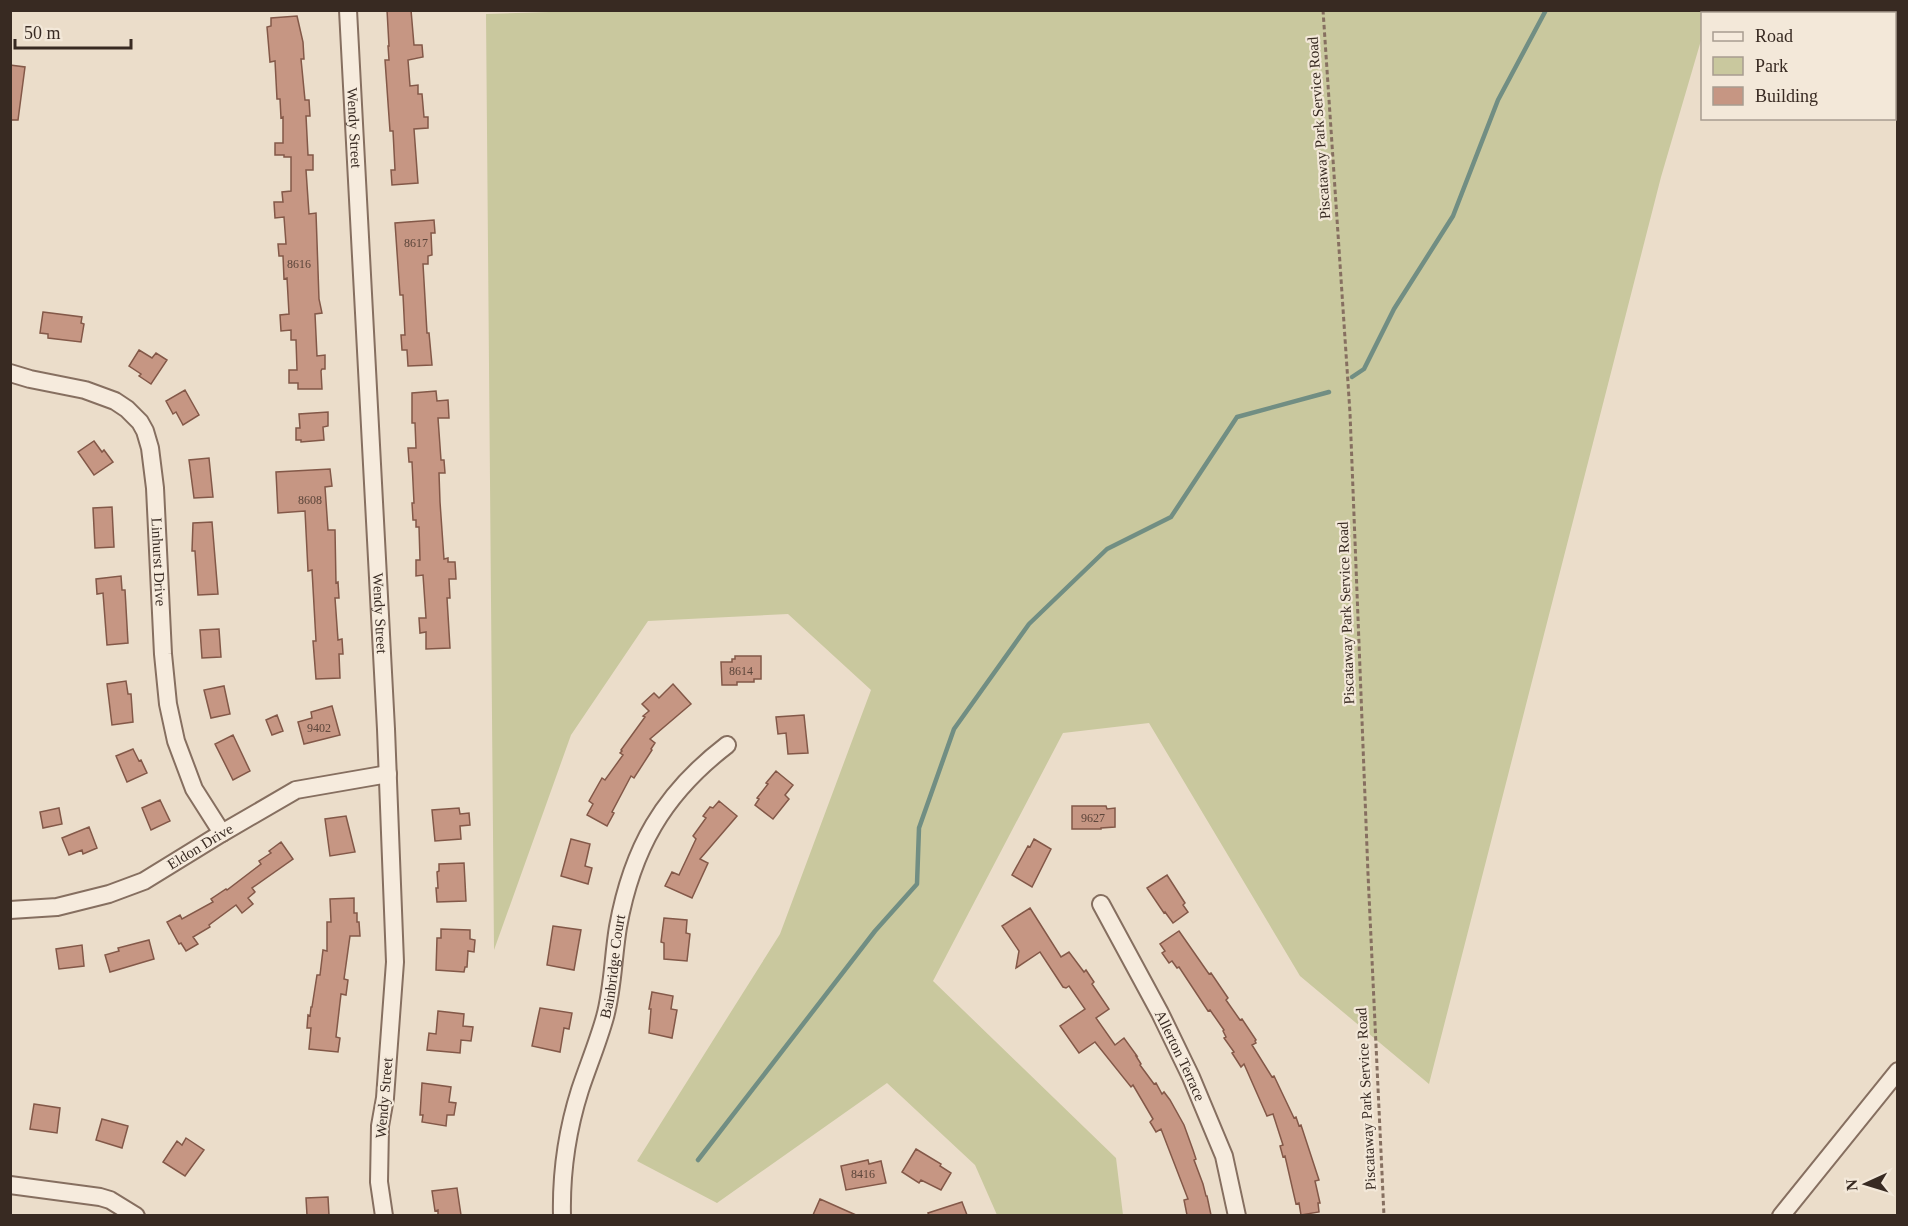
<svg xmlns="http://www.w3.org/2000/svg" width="1908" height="1226" viewBox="0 0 1908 1226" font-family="'Times New Roman',serif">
<rect width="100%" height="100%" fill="#ebddca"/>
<path fill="#c9c89e" d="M615,10L1718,11L1715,13L1702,14V37L1661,177L1429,1084L1300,976L1149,723L1063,733L933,981L1116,1158L1123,1215H997L975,1165L887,1083L717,1203L637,1161L780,934L871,690L788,614L648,621L571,735L494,950L486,14Z"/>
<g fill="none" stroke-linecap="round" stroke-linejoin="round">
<path stroke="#718e83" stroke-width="4.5" d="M1352,377L1364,369L1394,309L1453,216L1498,100L1546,10
M698,1160L875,931L917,884L919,828L954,729L1029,624L1107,549L1171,517L1237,417L1329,392"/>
</g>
<path fill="#c69683" stroke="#835848" stroke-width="1.5" d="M387,10H411L414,45H422L423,57L408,60L410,86L418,85V94H422L424,117H428V128L414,129L418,183L392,185L391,170H395L393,131H390L385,60H389L388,46H389Z
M297,16L303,42L304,59H301L305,100H309L310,116H306L308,155H313V170H306L309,214L316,213L319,299L322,313L315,314L317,356L325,355V369H322L321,371L322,389H298V383H289V370H297L296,340H291V330L281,331L280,315L289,314L287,278L284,279L283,256H279L278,244H286L284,217L275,218L274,202H283L282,192L291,191V157H284V155H275V143H283V117L281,118L280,99H277L275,61L270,62L267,27L271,26V18Z
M10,65L25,67L18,120H10Z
M434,220L435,233H431L432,255L428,256V264H423L427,333H429L432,365L408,366L407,350H402L401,335H405L403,295H400L395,223Z
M43,312L82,317L81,323L84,324L81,342L48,338V334L40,333Z
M139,350L152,358L156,353L167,360L151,384L139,376L141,374L129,366Z
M185,390L199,415L183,425L176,412L173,414L166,401Z
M436,391L437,401L448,400L449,418H438L441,460H444L445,473H439L440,502L444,559L448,558V562H455L456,579H449L450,598H447L450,648L426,649V632L420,633L419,618H426L423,575L416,576V560H420L419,527H416V520H413L412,503H414L412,462H409L408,448H416L415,423H412V393Z
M328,412V426L323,427L324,440L301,442V440H296V428H300L299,414Z
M94,441L102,452L104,450L113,462L94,475L78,452Z
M209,458L213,497L194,498L189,460Z
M330,469L332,486L325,487L328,530H335L336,583L338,582L339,598H335L338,640L342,639L343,654H339L340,678L316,679L313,641H316L312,570L308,571L305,511L278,513L276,472Z
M112,507L114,547L95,548L93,508Z
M212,522L218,594L198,595L195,551H192L193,523Z
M121,576L122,590H125L128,643L107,645L103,593L97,594L96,579Z
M219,629L221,657L202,658L200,630Z
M735,656H761V679H754V682H737V685H722L721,662H732V659H735Z
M126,681L128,694H131L133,722L112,725L107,684Z
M673,684L691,704L650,739L655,743L651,749L652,750L634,778L631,776L612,812L614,813L607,826L587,815L593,804L589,801L602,778L605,780L623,755L620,753L622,751L621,750L645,717L643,716L649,711L642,704L654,693L659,698Z
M224,686L230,714L211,718L204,690Z
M332,706L340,735L304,744L298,722L312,718L311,712Z
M277,715L283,731L272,735L266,720Z
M804,715L808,753L788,754L786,733L778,734L776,717Z
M233,735L250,771L233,780L215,744Z
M133,749L139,761L141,760L147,773L127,782L116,756Z
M776,771L793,785L785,795L789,799L773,819L755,805L759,799L757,798L768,784L766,783Z
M160,800L170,821L151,830L142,808Z
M719,801L737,816L700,859L708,863L692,898L665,886L672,872L679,875L696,839L693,836L706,818L703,816L710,807L713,808Z
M1072,806H1106L1107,809L1115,808V827L1101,828V829H1072Z
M59,808L62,824L43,828L40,812Z
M459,808L460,814L469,813L470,825L460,826L461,839L435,841L432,810Z
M346,816L355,852L330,856L325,819Z
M89,827L97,848L83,854L82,850L69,855L62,838Z
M571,839L590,844L585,866L592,868L588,884L561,876Z
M1034,839L1051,849L1032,887L1012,875L1028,846L1030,847Z
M281,842L293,859L252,888L255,892L248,898L253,904L242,913L236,905L209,925L210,927L193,937L198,944L186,951L181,943L179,944L167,922L180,915L182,919L213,902L211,899L226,889L227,890L261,864L259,861L271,853L269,851Z
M464,863L466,901L437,902L436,888H438L437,872L439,871V864Z
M1167,875L1185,903L1183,905L1188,912L1173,923L1165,912L1164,913L1147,888Z
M354,898V913H357V922H359L360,936H350L344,979L348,980L346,995L341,994L336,1037L340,1038L338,1052L309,1049L311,1028H307L308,1015L310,1016L311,1007H312L317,975H320L323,950L327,951V922H331L330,899Z
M1030,908L1061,957L1069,952L1084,972L1086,970L1094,982L1092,984L1109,1009L1096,1018L1115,1045L1124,1038L1137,1056H1136L1141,1064L1140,1065L1154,1084L1156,1083L1162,1094L1164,1092L1170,1100L1184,1125L1193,1150L1196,1159L1194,1160L1203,1184L1206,1196H1207L1211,1215H1187L1184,1200L1188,1199L1161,1129L1156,1132L1150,1122L1153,1119L1133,1085L1131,1087L1095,1042L1079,1053L1060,1026L1085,1009L1069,986L1066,988L1063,987L1040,952L1016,968L1019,951L1002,926Z
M664,918L687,920L686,933L690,934L687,961L664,959V943L661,942Z
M553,926L581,930L574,970L547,965Z
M441,929L470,930V939L475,940L474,952L468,951L467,967H465L464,972L436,970L437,938H441Z
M1179,931L1209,974L1211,973L1228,998L1226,1000L1240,1020L1242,1019L1256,1040L1255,1041L1256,1043L1252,1045L1272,1077L1274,1076L1294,1118L1296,1117L1299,1126L1301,1125L1319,1180L1315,1181L1320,1203H1318L1319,1212L1301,1215L1299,1203L1296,1204L1285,1156L1283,1157L1280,1146L1283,1145L1273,1114L1267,1116L1244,1064L1241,1067L1232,1053L1234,1052L1224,1038L1226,1037L1223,1031L1224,1030L1210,1010L1208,1011L1179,967L1177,968L1172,961L1169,963L1162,953L1165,951L1160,944Z
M149,940L154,959L110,972L105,955L119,951L118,948Z
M82,945L84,966L59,969L56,949Z
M652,992L673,996L671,1009L677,1010L672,1038L649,1033L651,1009H649Z
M540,1008L572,1013L569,1029L564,1028L560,1052L532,1046Z
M438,1011L464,1014L463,1026L473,1027L471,1041L461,1040L460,1053L427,1050L429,1033L436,1034Z
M422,1083L451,1087L449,1102L456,1103L454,1115H447L446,1126L422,1122L423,1115H420Z
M34,1104L60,1108L57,1133L30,1129Z
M102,1119L128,1126L122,1148L96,1140Z
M186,1138L204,1150L185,1176L163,1162L177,1141L182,1145Z
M916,1149L941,1164L940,1166L951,1173L941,1190L921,1180L919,1183L902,1172Z
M868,1160L869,1164L881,1161L886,1183L846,1190L841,1166Z
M457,1188L461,1215H438V1210L435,1211L432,1191Z
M328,1197L329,1215H307L306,1198Z
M820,1199L856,1215H813Z
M962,1202L967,1215H929L928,1213Z"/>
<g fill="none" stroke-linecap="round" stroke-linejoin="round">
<defs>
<g id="minor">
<path id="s1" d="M348,10L386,729L395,962L385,1098L380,1126L379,1182L384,1216"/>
<path id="s2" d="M10,373L30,379L85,390L115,401L127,409L140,422L145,431L150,448L155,488L163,654L168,704L176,741L194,789L222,833"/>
<path id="s3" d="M1101,904L1160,1013L1191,1077L1224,1156L1237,1216"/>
<path id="s4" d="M10,910L57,907L109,894L144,881L222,833L296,790L388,774"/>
<path d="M10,1185L100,1197L110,1200L136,1216"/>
<path id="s5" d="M562,1216C561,1173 567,1131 580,1090C588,1066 598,1042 605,1017C613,988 613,957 618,927C632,849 663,794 727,745"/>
<path d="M1781,1216L1898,1071"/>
</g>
</defs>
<use href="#minor" stroke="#866f60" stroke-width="20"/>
<path stroke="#866f60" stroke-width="3" stroke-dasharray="4.5 3" stroke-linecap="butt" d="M1323,10L1350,413L1368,874L1384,1216"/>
<use href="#minor" stroke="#f6ebdd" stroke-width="16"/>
</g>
<g text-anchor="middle" stroke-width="4.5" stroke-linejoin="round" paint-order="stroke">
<g font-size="12" fill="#5c453a">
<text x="416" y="247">8617</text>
<text x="299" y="268">8616</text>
<text x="310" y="504">8608</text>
<text x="741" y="675">8614</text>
<text x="319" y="732">9402</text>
<text x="1093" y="822">9627</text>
<text x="863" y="1178">8416</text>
</g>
<g font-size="15" fill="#382a22" stroke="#f3e8d9">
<text dy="5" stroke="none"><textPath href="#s1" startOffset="118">Wendy Street</textPath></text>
<text transform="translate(1319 128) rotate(-94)" y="5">Piscataway Park Service Road</text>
<text dy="5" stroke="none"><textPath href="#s2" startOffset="284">Linhurst Drive</textPath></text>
<text dy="5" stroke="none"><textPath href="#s1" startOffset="604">Wendy Street</textPath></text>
<text transform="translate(1346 613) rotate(-92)" y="5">Piscataway Park Service Road</text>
<text dy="5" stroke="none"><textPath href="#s4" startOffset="204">Eldon Drive</textPath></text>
<text dy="5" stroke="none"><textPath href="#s5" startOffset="256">Bainbridge Court</textPath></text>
<text dy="5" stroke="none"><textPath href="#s3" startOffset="171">Allerton Terrace</textPath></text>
<text transform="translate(384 1098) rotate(-85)" y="5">Wendy Street</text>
<text transform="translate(1366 1099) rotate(-93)" y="5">Piscataway Park Service Road</text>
</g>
</g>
<rect width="1908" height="1226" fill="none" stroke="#382a22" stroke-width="24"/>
<rect x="1701" y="12" width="195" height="108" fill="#f3e8d9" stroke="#a89c90" stroke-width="1.5"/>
<rect x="1713" y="32" width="30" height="9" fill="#f6ebdd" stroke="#a89c90" stroke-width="1.5"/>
<text x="1755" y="42" font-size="18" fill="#382a22">Road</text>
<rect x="1713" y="57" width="30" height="18" fill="#c9c89e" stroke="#a89c90" stroke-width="1.5"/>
<text x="1755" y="72" font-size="18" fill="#382a22">Park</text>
<rect x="1713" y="87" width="30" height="18" fill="#c69683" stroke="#a89c90" stroke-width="1.5"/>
<text x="1755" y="102" font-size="18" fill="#382a22">Building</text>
<g transform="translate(1866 1184) rotate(266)" stroke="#f3e8d9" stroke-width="4.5" paint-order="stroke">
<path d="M0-4.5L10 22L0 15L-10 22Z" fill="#382a22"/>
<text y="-9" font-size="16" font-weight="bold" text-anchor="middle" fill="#382a22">N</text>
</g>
<path d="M15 39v9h116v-9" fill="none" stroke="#382a22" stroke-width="3"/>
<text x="24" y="39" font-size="18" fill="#382a22" stroke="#f3e8d9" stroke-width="4.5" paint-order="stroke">50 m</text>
</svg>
